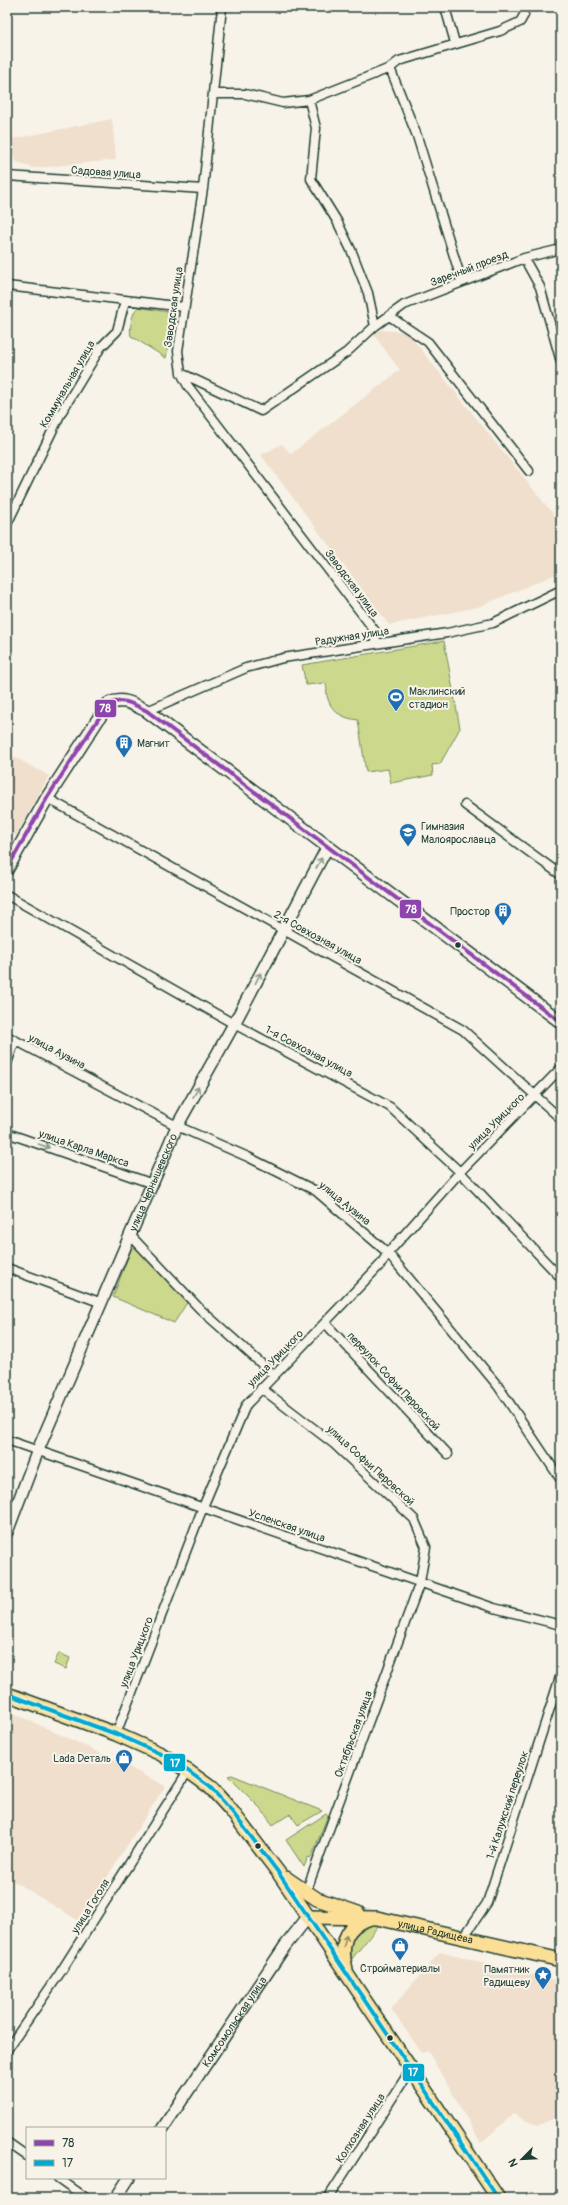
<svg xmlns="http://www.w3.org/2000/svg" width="568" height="2205" viewBox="0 0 568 2205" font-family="Pangolin,sans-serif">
<rect width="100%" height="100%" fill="#f7f3e8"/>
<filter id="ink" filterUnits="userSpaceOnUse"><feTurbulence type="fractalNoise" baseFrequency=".025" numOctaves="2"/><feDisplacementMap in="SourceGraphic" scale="8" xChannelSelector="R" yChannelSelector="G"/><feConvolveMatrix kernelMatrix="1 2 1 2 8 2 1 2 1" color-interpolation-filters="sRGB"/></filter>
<g filter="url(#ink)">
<path fill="#efdfcc" d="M112,119L116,160L33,168L15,161L8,140Z
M380,330L407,332L561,524V572L478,607L389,625L261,455L282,444L291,454L400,370L374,335Z
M7,753L49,776L16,836L7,831Z
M7,1710L121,1763L165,1786L79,1921L7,1877Z
M440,1952L561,1982V2115L537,2126L513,2114L481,2143L428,2051L422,2053L391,2009Z"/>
<path fill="#ccd98d" stroke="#768b60" d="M138,307L174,313L166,358L131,336C129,329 132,312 138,307Z
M444,641L460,728L440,764L432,765L433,775L391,783L388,769L366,772L358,720C342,718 331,712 327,696C326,691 328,688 325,683L306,685L302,665Z
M133,1244L188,1301L174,1323L113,1297Z
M59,1653L70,1658L66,1669L54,1664Z
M232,1775L322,1811L298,1825L290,1814L273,1825L261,1809L228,1776Z
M326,1814L328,1815L311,1858L308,1857L304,1867L286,1840Z
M367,1923L379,1925L351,1960L348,1958L349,1940Z"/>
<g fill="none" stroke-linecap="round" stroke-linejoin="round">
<defs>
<path id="minor" d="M222,7L203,189L178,351L181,373L188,386L375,631L376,643
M445,7L455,43
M390,68L417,136L462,282
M213,94H245L283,103L309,100L390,68L399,61L500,31L520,22L524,15
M309,100L316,128L311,179L337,221L352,252L368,293L375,326
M7,176L203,189
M524,258L540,287L561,362
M7,286L184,307
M389,316L428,342L529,471
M181,373L261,411L347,352L375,326L404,305L524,258L561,249
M7,524L61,413L101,347L117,331L125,301
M147,711L246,668L283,658L447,633L493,623L561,590
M47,798L463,1030L561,1119
M465,805L561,875
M7,895L234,1024L390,1107L460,1172L561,1278
M7,1036L177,1126L248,1157L316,1191L388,1253L498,1386L561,1480
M7,1063L15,1041
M7,1133L153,1184
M131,1236L200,1309L274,1375
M7,1268L102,1303
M325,1323L448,1454
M261,1388L334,1444L414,1519L426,1547L420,1582L306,1892
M7,1440L494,1608L561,1625
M116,1734L203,1507L246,1405L381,1264L388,1253L460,1172L561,1068
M463,1938L487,1903L561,1674
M7,2050L60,1973L188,1771
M7,2142L27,2156
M58,2178L86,2198
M328,2198L411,2069"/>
<g id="tertiary">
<path id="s1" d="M7,1532L38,1450L177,1126L234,1024L328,846"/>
<path id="s2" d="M163,2128L285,1946L308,1917"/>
<path d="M116,2198L129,2178"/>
</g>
<path id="secondary" d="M7,869L47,798L108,704C123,697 133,704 147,711L561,1022"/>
<g id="primary">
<path d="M7,1694L116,1734L161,1754L188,1771L210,1787L230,1809L278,1872L498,2198"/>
<path d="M286,1878L317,1899L358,1913"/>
<path id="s3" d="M308,1917L377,1918L561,1960"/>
<path d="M346,1969C340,1947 344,1926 368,1919"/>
</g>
</defs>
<use href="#minor" stroke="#1f3d34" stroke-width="11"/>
<use href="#tertiary" stroke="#1f3d34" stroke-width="14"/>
<use href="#secondary" stroke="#1f3d34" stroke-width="15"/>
<use href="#primary" stroke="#1f3d34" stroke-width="16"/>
<use href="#minor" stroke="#f7f3e8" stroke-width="8"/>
<use href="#tertiary" stroke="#f7f3e8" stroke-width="11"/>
<use href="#secondary" stroke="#f7f3e8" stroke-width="12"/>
<use href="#primary" stroke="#fbdf96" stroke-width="13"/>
<defs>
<path id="bus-1" d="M7,869L47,798L108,704C123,697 133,704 147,711L561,1022"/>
<path id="bus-2" d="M7,1694L116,1734L161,1754L188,1771L210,1787L230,1809L278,1872L498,2198"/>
</defs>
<use href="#bus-1" stroke="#f7f3e8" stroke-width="7"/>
<use href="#bus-2" stroke="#f7f3e8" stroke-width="7"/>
<use href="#bus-1" stroke="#8e44ad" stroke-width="4"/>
<use href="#bus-2" stroke="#00a9ce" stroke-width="4"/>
</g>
<defs><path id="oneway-shaft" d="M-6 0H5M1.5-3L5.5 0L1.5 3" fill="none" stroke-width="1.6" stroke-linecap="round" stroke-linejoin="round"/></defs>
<g stroke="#8b988e">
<use href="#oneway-shaft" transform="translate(319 863) rotate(-62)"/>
<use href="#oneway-shaft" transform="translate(258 978) rotate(-63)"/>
<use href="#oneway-shaft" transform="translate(196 1092) rotate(-61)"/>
<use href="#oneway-shaft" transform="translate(44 1146) rotate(19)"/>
</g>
<use stroke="#8d8e65" href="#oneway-shaft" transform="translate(345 1941) rotate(-76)"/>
</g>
<defs>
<symbol id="stadium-pin" viewBox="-11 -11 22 30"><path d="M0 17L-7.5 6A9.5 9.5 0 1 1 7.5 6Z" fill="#1f6fb2" stroke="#f7f3e8"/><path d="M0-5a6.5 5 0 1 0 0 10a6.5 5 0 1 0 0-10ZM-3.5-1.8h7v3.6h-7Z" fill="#fff"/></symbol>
<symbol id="building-pin" viewBox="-11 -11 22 30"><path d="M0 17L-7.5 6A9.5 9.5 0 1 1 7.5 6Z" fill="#1f6fb2" stroke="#f7f3e8"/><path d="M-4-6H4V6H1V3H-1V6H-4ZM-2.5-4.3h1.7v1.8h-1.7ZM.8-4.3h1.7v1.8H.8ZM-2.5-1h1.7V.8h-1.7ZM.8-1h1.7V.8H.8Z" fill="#fff"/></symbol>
<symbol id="school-pin" viewBox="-11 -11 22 30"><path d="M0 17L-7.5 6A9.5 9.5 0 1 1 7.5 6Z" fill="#1f6fb2" stroke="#f7f3e8"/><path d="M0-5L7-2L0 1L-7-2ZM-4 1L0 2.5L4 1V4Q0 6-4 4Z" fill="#fff"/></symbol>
<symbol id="shop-pin" viewBox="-11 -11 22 30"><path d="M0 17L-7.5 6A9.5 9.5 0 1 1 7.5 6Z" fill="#1f6fb2" stroke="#f7f3e8"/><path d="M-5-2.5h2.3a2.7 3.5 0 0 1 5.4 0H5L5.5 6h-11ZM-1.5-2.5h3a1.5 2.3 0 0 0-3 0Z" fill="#fff"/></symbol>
<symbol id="sight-pin" viewBox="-11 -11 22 30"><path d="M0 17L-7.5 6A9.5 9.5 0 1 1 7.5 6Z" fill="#1f6fb2" stroke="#f7f3e8"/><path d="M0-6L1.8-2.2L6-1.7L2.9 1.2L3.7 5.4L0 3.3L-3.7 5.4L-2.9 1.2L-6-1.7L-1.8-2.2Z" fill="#fff"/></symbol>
</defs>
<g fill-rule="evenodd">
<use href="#stadium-pin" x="386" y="687" width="20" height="27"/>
<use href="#building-pin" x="114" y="733" width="20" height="27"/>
<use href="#school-pin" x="398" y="822" width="20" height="27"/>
<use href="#building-pin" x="493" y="901" width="20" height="27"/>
<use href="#shop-pin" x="114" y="1748" width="20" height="27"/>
<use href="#shop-pin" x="390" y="1936" width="20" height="27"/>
<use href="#sight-pin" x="533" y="1965" width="20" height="27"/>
</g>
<g fill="#1f3d34" stroke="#f7f3e8" stroke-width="1.5">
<circle cx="458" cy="945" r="3.5"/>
<circle cx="258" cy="1846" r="3.5"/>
<circle cx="390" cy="2038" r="3.5"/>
</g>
<g text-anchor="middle" stroke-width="4" stroke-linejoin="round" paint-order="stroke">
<g font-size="11" fill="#1f3d34" stroke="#f7f3e8">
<text transform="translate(106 172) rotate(4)" y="4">Садовая улица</text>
<text transform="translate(469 268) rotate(-21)" y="4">Заречный проезд</text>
<text transform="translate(173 307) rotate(-82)" y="4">Заводская улица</text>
<text transform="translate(67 384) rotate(-60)" y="4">Коммунальная улица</text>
<text transform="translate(352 583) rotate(53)" y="4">Заводская улица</text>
<text transform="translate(352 636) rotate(-9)" y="4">Радужная улица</text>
<text transform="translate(318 937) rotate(29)" y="4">2-я Совхозная улица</text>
<text transform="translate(57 1051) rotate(28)" y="4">улица Аузина</text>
<text transform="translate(309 1051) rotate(28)" y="4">1-я Совхозная улица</text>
<text transform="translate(496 1121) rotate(-45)" y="4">улица Урицкого</text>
<text transform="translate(84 1148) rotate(19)" y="4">улица Карла Маркса</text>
<text dy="4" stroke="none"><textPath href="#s1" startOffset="379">улица Чернышевского</textPath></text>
<text transform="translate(345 1203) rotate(39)" y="4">улица Аузина</text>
<text transform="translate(275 1358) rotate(-46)" y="4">улица Урицкого</text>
<text transform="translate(394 1381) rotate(47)" y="4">переулок Софьи Перовской</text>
<text transform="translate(371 1465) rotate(42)" y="4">улица Софьи Перовской</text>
<text transform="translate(287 1525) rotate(19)" y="4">Успенская улица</text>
<text transform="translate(136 1652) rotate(-69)" y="4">улица Урицкого</text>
<text transform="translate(353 1734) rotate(-70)" y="4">Октябрьская улица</text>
<text transform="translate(507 1805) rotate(-72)" y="4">1-й Калужский переулок</text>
<text transform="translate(90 1906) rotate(-58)" y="4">улица Гоголя</text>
<text dy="4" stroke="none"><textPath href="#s3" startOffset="129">улица Радищева</textPath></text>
<text dy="4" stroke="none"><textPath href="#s2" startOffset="128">Комсомольская улица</textPath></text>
<text transform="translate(360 2128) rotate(-57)" y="4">Колхозная улица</text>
</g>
<g font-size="11" fill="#1f3d34" stroke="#f7f3e8" text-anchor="start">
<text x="409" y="695">Маклинский<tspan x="409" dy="13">стадион</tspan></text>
<text x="137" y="747">Магнит</text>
<text x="421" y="830">Гимназия<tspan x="421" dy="13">Малоярославца</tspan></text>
<text x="490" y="915" text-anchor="end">Простор</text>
<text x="111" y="1762" text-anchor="end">Lada Dеталь</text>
<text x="400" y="1972" text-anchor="middle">Стройматериалы</text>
<text x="530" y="1973" text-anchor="end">Памятник<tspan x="530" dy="13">Радищеву</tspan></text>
</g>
</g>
<g stroke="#f7f3e8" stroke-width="1.5">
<rect x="94" y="699" width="23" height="19" rx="4" fill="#8e44ad"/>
<rect x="399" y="899" width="23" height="20" rx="4" fill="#8e44ad"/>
<rect x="163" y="1753" width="23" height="19" rx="4" fill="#00a9ce"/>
<rect x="402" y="2063" width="23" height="19" rx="4" fill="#00a9ce"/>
</g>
<g font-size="11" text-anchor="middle" font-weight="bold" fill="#fff">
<text x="105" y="712">78</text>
<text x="411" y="913">78</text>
<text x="175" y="1767">17</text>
<text x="413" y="2076">17</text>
</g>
<rect width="568" height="2205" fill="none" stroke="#f7f3e8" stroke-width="24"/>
<rect x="12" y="12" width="544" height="2181" fill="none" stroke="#1f3d34" stroke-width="1.5" filter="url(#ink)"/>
<rect x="26" y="2127" width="140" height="52" fill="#f7f3e8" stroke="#a1aaa0"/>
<rect x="34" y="2140" width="20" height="6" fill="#8e44ad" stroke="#a1aaa0"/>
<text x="62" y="2147" font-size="12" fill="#1f3d34">78</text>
<rect x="34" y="2160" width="20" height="6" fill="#00a9ce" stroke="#a1aaa0"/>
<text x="62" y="2167" font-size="12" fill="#1f3d34">17</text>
<g transform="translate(522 2159) rotate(246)" stroke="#f7f3e8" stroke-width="3" paint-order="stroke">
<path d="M0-3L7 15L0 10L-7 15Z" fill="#1f3d34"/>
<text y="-6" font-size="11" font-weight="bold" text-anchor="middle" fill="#1f3d34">N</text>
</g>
</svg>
